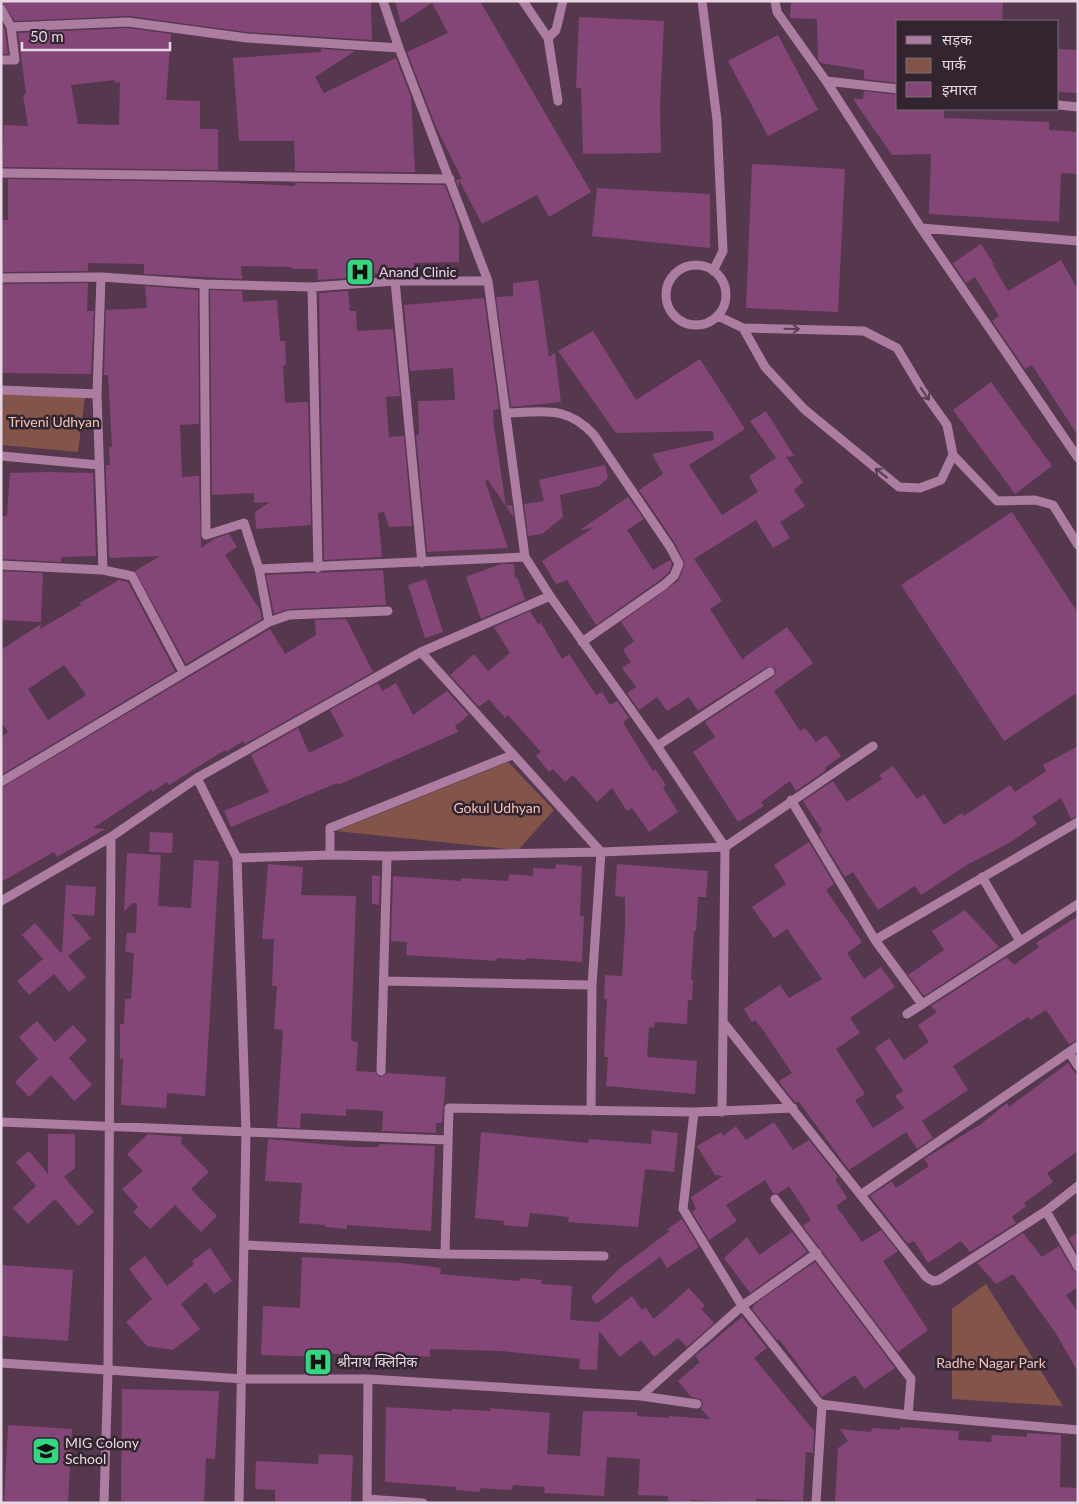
<svg xmlns="http://www.w3.org/2000/svg" width="1079" height="1504" viewBox="0 0 1079 1504" font-family="Lato,'Noto Sans Devanagari',sans-serif">
<rect width="100%" height="100%" fill="#55384e"/>
<path fill="#835449" d="M1,392L85,397L78,452L1,445Z
M508,762L554,810L518,850L336,831Z
M986,1284L1063,1406L952,1399V1309Z"/>
<path fill="#844677" fill-rule="evenodd" d="M1,1H371L372,40L246,32L129,16L15,21Z
M395,1H480L591,192L549,217L537,195L482,224L459,180V188L456,180L462,179L436,127L407,52L448,33L432,3L401,23Z
M791,1H1003L1002,21H898V83L864,79V70L821,63L818,60L817,19L790,18Z
M579,17L664,21L660,108L661,153L583,154L581,88H576Z
M1,22L5,29L8,54H1Z
M128,28L171,34L166,100L200,101V129H218V170L2,167L4,125L28,126L23,95L26,94L18,33ZM115,80V83L120,82L119,125L78,124L71,85Z
M778,35L818,110L768,136L728,61Z
M321,49L355,51L315,77L324,93L396,58L411,97L415,172L295,171L294,141H239L233,58L321,52Z
M1058,49L1078,50L1077,93L1058,92Z
M864,91L898,95V109H944V118L1049,122V130L1078,132V174L1061,173L1059,222L929,214L931,154L892,155L853,99H863Z
M752,164L845,169L838,312L746,308Z
M8,179L218,182L295,186V183L445,185L459,224V262L414,263V274L347,273L348,278L318,280L317,269H292V267L241,266L242,279L144,274V264L88,263V271L1,272V220H8Z
M597,188L710,194V248L592,236Z
M981,244L994,264L993,265L1008,291L1061,260L1078,290V436L1032,365L1025,369L992,321L999,316L975,277L966,283L953,263Z
M538,280L549,357L555,353L561,402L511,407L496,297L513,296V283Z
M88,283L87,311H94L91,374L1,373V284Z
M145,286L198,290L199,424L180,425L182,477L199,476L201,548L214,539L229,534L237,547L225,555L260,610L262,619L186,664L135,571L160,556L111,558L109,556L106,474V465H110L109,447H112L108,375H104L106,310L147,308Z
M210,290L242,291L243,302L277,300L280,341H285L286,365H283L285,403L308,402L311,525L256,529L255,512L270,502L254,503V493L212,495Z
M348,291L350,311H356L357,331L393,329L400,396L386,397L389,437L404,436L412,526L389,527L384,512L378,513L382,557L324,560L319,293Z
M484,298L499,409L493,410L494,427L506,506L512,505L514,518L488,480L485,481L508,548L427,552L416,435H419L418,401L455,400L453,368L410,371L404,305Z
M593,331L636,400L700,359L745,429L689,465L722,515L758,492L749,476L776,458L750,421L766,411L794,456L786,457L803,482L794,490L805,506L780,522L790,538L773,548L756,520L694,559L722,601L710,609L742,659L787,627L813,663L774,691L800,731L805,728L816,742L826,735L841,756L825,768L826,770L796,791L790,781L761,802L764,806L738,822L693,752L715,737L705,722L773,677L776,672L775,668L767,667L698,711L689,697L667,711L657,697L639,710L627,693L636,687L622,668L631,662L623,650L634,641L621,622L678,581L685,564L675,543L639,490L663,474L652,454L714,440L713,431L616,433L558,351Z
M991,382L1052,466L1015,494L953,410Z
M605,465L608,478L599,486L560,495L563,517L542,534L528,536L524,504L544,501L539,480Z
M45,472L93,473L96,556L61,557V562L1,559V516H7L10,473Z
M628,497L644,519L627,530L653,570L670,560L672,564L669,572L660,580L596,625L567,580L556,584L542,561L593,528L580,530Z
M1012,512L1078,613V692L1004,741L901,585Z
M501,564H514L515,579L517,577L525,600L481,619L466,577Z
M383,570L386,605L289,609L274,614L266,575Z
M1,571L43,573L41,622L1,620Z
M426,579L443,632L425,638L408,585Z
M119,580L128,582L175,671L1,775V737L8,732L1,722V650L41,624L40,629L81,605L80,603ZM64,665L85,693V696L48,720L28,689Z
M530,611L538,624L541,623L562,659L569,654L596,695L602,692L610,705L617,701L629,718L623,722L628,731L653,771L655,769L666,785L663,788L678,812L649,832L632,808L627,811L612,788L597,802L573,775L565,782L553,769L549,772L536,756L541,752L508,715L505,718L489,699L479,707L450,675L474,654L488,671L510,653L494,627Z
M346,619L373,672L245,744L243,741L226,752L225,750L169,785L167,782L152,792V789L93,828L105,829L57,857L54,852L1,882V788L270,629L285,654L316,635L315,620Z
M378,683L382,691L396,683L413,715L447,691L469,715L455,726L458,732L338,785L337,783L231,827L224,811L269,792L251,755L298,728L309,753L344,736L330,710Z
M1078,746V816L1071,819L1061,798L1032,817L1037,824L1009,843L965,866L921,895L915,886L878,910L853,872L845,877L819,835L822,830L803,801L833,781L847,802L882,779L879,775L893,766L917,799L924,794L944,825L962,813L964,816L1010,785L1015,792L1046,771L1043,765Z
M150,832L173,833L172,853L149,852Z
M809,842L834,884L826,890L862,942L847,953L864,979L881,967L895,987L850,1018L860,1033L836,1049L865,1094L855,1100L873,1128L904,1108L895,1096L903,1091L875,1048L889,1038L904,1060L929,1042L918,1025L937,1012L931,1006L1007,957L1014,965L1039,947L1036,943L1078,916V1040L1069,1044L1046,1010L1030,1020L1028,1017L953,1066L968,1090L922,1121L933,1138L917,1149L906,1132L849,1170L799,1102H795L782,1086L779,1081L792,1073L763,1030L755,1020L752,1022L744,1009L780,985L789,998L822,979L787,929L774,938L752,907L786,884L774,865Z
M127,853L161,855L158,906L191,908L194,860L219,861L205,1096L167,1093L166,1108L121,1105L123,1058L120,1060V1024H124L125,999H131L134,953L125,952L127,933H136L137,903H133L124,911Z
M268,864L303,867L301,895L356,896L351,1041L358,1042L356,1071L375,1072L380,1077L387,1073L446,1077L442,1123H436V1133L382,1131L383,1111L346,1109V1116L301,1113L300,1128L277,1127L283,1030L274,1029L277,986H272L274,939H262Z
M556,864L582,866L580,916H584L582,962L526,958V960L497,958V961L406,955L407,942L391,941L393,876L461,881V878L508,881L509,874L533,876V868L555,869Z
M617,864L708,871L706,897H698L696,931H694L691,980H693L692,1000H688L687,1024L655,1022L654,1028L649,1027L647,1057L697,1061L695,1094L606,1086L608,1057H604L607,999H604L605,975L622,976L625,928V897L615,896Z
M372,875L380,876L379,905L372,904Z
M66,885L96,887L94,916L71,914L91,938L68,956L86,977L69,992L54,974L29,995L17,981L43,959L22,935L35,923L62,954Z
M965,910L999,947L924,996L908,975L944,950L932,931Z
M37,1021L55,1042L73,1025L87,1040L69,1058L92,1085L74,1101L51,1075L29,1097L15,1082L38,1059L19,1037Z
M1068,1063L1078,1077V1151L1047,1173L1053,1182L1024,1203L1026,1206L1012,1217L1016,1223L970,1252L961,1241L928,1263L914,1241L908,1244L870,1196L892,1181L896,1188L929,1166L924,1159L981,1124L1007,1103L1009,1107Z
M774,1122L793,1150L809,1140L838,1177L835,1179L847,1198L836,1206L862,1242L881,1230L898,1251L883,1261L928,1330L898,1352L803,1226L811,1220L789,1186L778,1194L773,1193L765,1180L726,1205L737,1221L709,1240L692,1212L696,1209L691,1197L723,1176L715,1175L697,1146L721,1132L723,1136L736,1126L746,1140Z
M652,1130L678,1133L674,1172L645,1169L638,1227L568,1222L569,1217L530,1213L528,1227L503,1225L504,1221L475,1218L481,1132L588,1143L589,1139L651,1144Z
M48,1134H75V1168L64,1177L94,1212L78,1226L55,1199L28,1224L13,1208L36,1186L16,1162L29,1151L48,1174Z
M148,1134L182,1137L181,1143L209,1172L191,1189L217,1216L201,1232L175,1205L150,1229L133,1212L138,1207L122,1189L143,1171L127,1154Z
M268,1139L353,1147H377L381,1144L435,1146L431,1231L347,1225V1229L326,1227V1225L299,1223L302,1183L265,1181Z
M682,1219L699,1247L667,1268L660,1257L596,1304L591,1297L619,1269L671,1230H666Z
M792,1232L807,1252L750,1293L724,1258L747,1237L759,1255Z
M1078,1232V1254L1069,1238Z
M1023,1233L1042,1257L1059,1246L1073,1270L1078,1273V1287L1066,1295L1078,1312V1372L1055,1332L1013,1274L996,1284L977,1263Z
M210,1248L232,1281L214,1294L206,1282L181,1304L200,1329L173,1350L147,1346L126,1322L152,1299L129,1269L145,1256L167,1286L194,1264L192,1261Z
M302,1257L402,1263L441,1268L440,1274L520,1281V1278L542,1280L541,1284L572,1286L570,1320L599,1322L632,1296L642,1310L645,1307L654,1319L689,1288L705,1306L701,1309L714,1323L687,1347L678,1338L654,1357L641,1340L620,1357L599,1331L597,1370L579,1369L580,1359L501,1351L430,1349V1357L400,1355L399,1361L328,1353V1357L261,1355L263,1306L300,1308Z
M815,1262L895,1368L864,1389L855,1375L822,1397L779,1339L777,1340L752,1309L756,1303Z
M1,1265L73,1270L68,1341L1,1336Z
M742,1317L767,1348L754,1358L814,1431L813,1453L806,1452L803,1501L756,1499V1503L691,1500V1502L668,1501V1496L638,1495L640,1459L607,1457L604,1496L544,1493L545,1487L513,1485L512,1490L480,1488V1492L456,1490V1487L385,1482L386,1407L452,1411V1409L490,1411V1408L550,1413L547,1454L580,1456L583,1411L637,1412V1416L669,1418V1416L710,1419L701,1409L703,1404L701,1399L691,1397L678,1381L700,1362L695,1356Z
M122,1389L219,1391L215,1459L206,1458L204,1503H121Z
M8,1425L72,1429L68,1503H4Z
M900,1427L959,1431L958,1440L991,1442L992,1435L1027,1437V1433L1061,1435L1060,1487L1078,1488V1503H835L838,1448L848,1441L840,1429L871,1432L872,1428L900,1430Z
M319,1454L353,1455L351,1503H275V1490L255,1489L256,1461L318,1464Z"/>
<g fill="none" stroke-linecap="round" stroke-linejoin="round">
<path stroke="#ac7da1" stroke-width="9" d="M383,1L399,48L488,281L525,557L550,596L657,746L725,847L722,1112
M523,1L548,38L558,101
M702,1L717,120L723,251L713,271
M775,1L777,12L826,81L921,228L1078,458
M1,9L11,27L15,60H1
M11,27L128,22L247,38L399,48
M548,38L556,30L563,1
M826,81L898,89
M1058,105L1078,107
M1,173L450,179
M921,228L1078,241
M666 295a30 30 0 1 1 60 0a30 30 0 1 1-60 0Z
M101,277L97,394L103,570
M1,278L101,277L204,284L312,287L395,281H488
M395,281L422,563
M204,284L206,535L244,523L259,569L525,557
M312,287L318,568
M718,316L743,328L864,331L897,348L922,390L947,425L953,455L941,480L920,488L899,487L804,409L765,367L743,328
M1,390L97,394
M507,413C544,412 567,405 594,435L670,547L679,564L674,576L664,585L582,642
M953,455L997,501L1035,500L1053,505L1078,545
M1,456L99,465
M1,565L103,570L132,576L183,672
M259,569L269,622
M421,652L601,852L592,985L591,1111
M657,746L770,672
M197,778L237,858L246,1132L239,1503
M1,782L269,622L289,615L388,611
M791,800L875,940L1078,822
M330,855V828L512,755
M237,858L330,855L387,856L601,852L725,847L873,746
M982,877L1020,941
M1,901L111,837L197,778L421,652L550,596
M875,940L922,1004
M384,981L592,985
M907,1014L1078,904
M723,1022L926,1277L933,1281L939,1280L1046,1211L1078,1186
M1069,1052L1078,1066
M381,1071L387,856
M694,1112L683,1209L742,1306L820,1404L908,1415L1078,1430
M1,1122L448,1140
M862,1194L1078,1046
M775,1199L911,1379L908,1415
M1046,1211L1078,1267
M245,1245L445,1254L604,1256
M445,1254L449,1108L694,1112L793,1108
M1,1363L244,1379H368L641,1396L742,1306L817,1253
M641,1396L697,1404
M367,1499L423,1503
M104,1503L108,1370L111,837
M367,1503L368,1379
M816,1503L822,1404"/>
</g>
<defs><path id="oneway-shaft" d="M-6 0H5M1.5-3L5.5 0L1.5 3" fill="none" stroke-width="1.6" stroke-linecap="round" stroke-linejoin="round" transform="scale(1.25)"/></defs>
<g stroke="#573f51">
<use href="#oneway-shaft" transform="translate(792 329) rotate(1)"/>
<use href="#oneway-shaft" transform="translate(925 394) rotate(55)"/>
<use href="#oneway-shaft" transform="translate(881 473) rotate(-142)"/>
</g>
<defs>
<symbol id="hospital-square" viewBox="-11 -11 22 22"><rect x="-9" y="-9" width="18" height="18" rx="4" fill="#31d882" stroke="#32252f"/><path d="M-5-5h3v3.5h4V-5h3V5h-3V1.5h-4V5h-3Z" fill="#111"/></symbol>
<symbol id="school-square" viewBox="-11 -11 22 22"><rect x="-9" y="-9" width="18" height="18" rx="4" fill="#31d882" stroke="#32252f"/><path d="M0-5L7-2L0 1L-7-2ZM-4 1L0 2.5L4 1V4Q0 6-4 4Z" fill="#111"/></symbol>
</defs>
<g fill-rule="evenodd">
<use href="#hospital-square" x="344" y="256" width="32" height="32"/>
<use href="#hospital-square" x="302" y="1346" width="32" height="32"/>
<use href="#school-square" x="30" y="1435" width="32" height="32"/>
</g>
<g text-anchor="middle" stroke-width="5" stroke-linejoin="round" paint-order="stroke">
<g font-size="14" fill="#e8d6e4" stroke="#32252f" text-anchor="start">
<text x="379" y="277">Anand Clinic</text>
<text x="337" y="1367">श्रीनाथ क्लिनिक</text>
<text x="65" y="1448">MIG Colony<tspan x="65" dy="16">School</tspan></text>
</g>
<g font-size="14" fill="#f2c4b9" stroke="#32252f">
<text x="54" y="427">Triveni Udhyan</text>
<text x="497" y="813">Gokul Udhyan</text>
<text x="991" y="1368">Radhe Nagar Park</text>
</g>
</g>
<rect width="1079" height="1504" fill="none" stroke="#e8d6e4" stroke-width="5"/>
<rect x="896" y="20" width="162" height="90" fill="#32252f" stroke="#7b6c77"/>
<rect x="906" y="36" width="25" height="8" fill="#ac7da1" stroke="#7b6c77"/>
<text x="942" y="45" font-size="15" fill="#e8d6e4">सड़क</text>
<rect x="906" y="58" width="25" height="15" fill="#835449" stroke="#7b6c77"/>
<text x="942" y="70" font-size="15" fill="#e8d6e4">पार्क</text>
<rect x="906" y="82" width="25" height="15" fill="#844677" stroke="#7b6c77"/>
<text x="942" y="95" font-size="15" fill="#e8d6e4">इमारत</text>
<path d="M22 42v8h148v-8" fill="none" stroke="#e8d6e4" stroke-width="2.5"/>
<text x="30" y="42" font-size="15" fill="#e8d6e4" stroke="#32252f" stroke-width="4" paint-order="stroke">50 m</text>
</svg>
